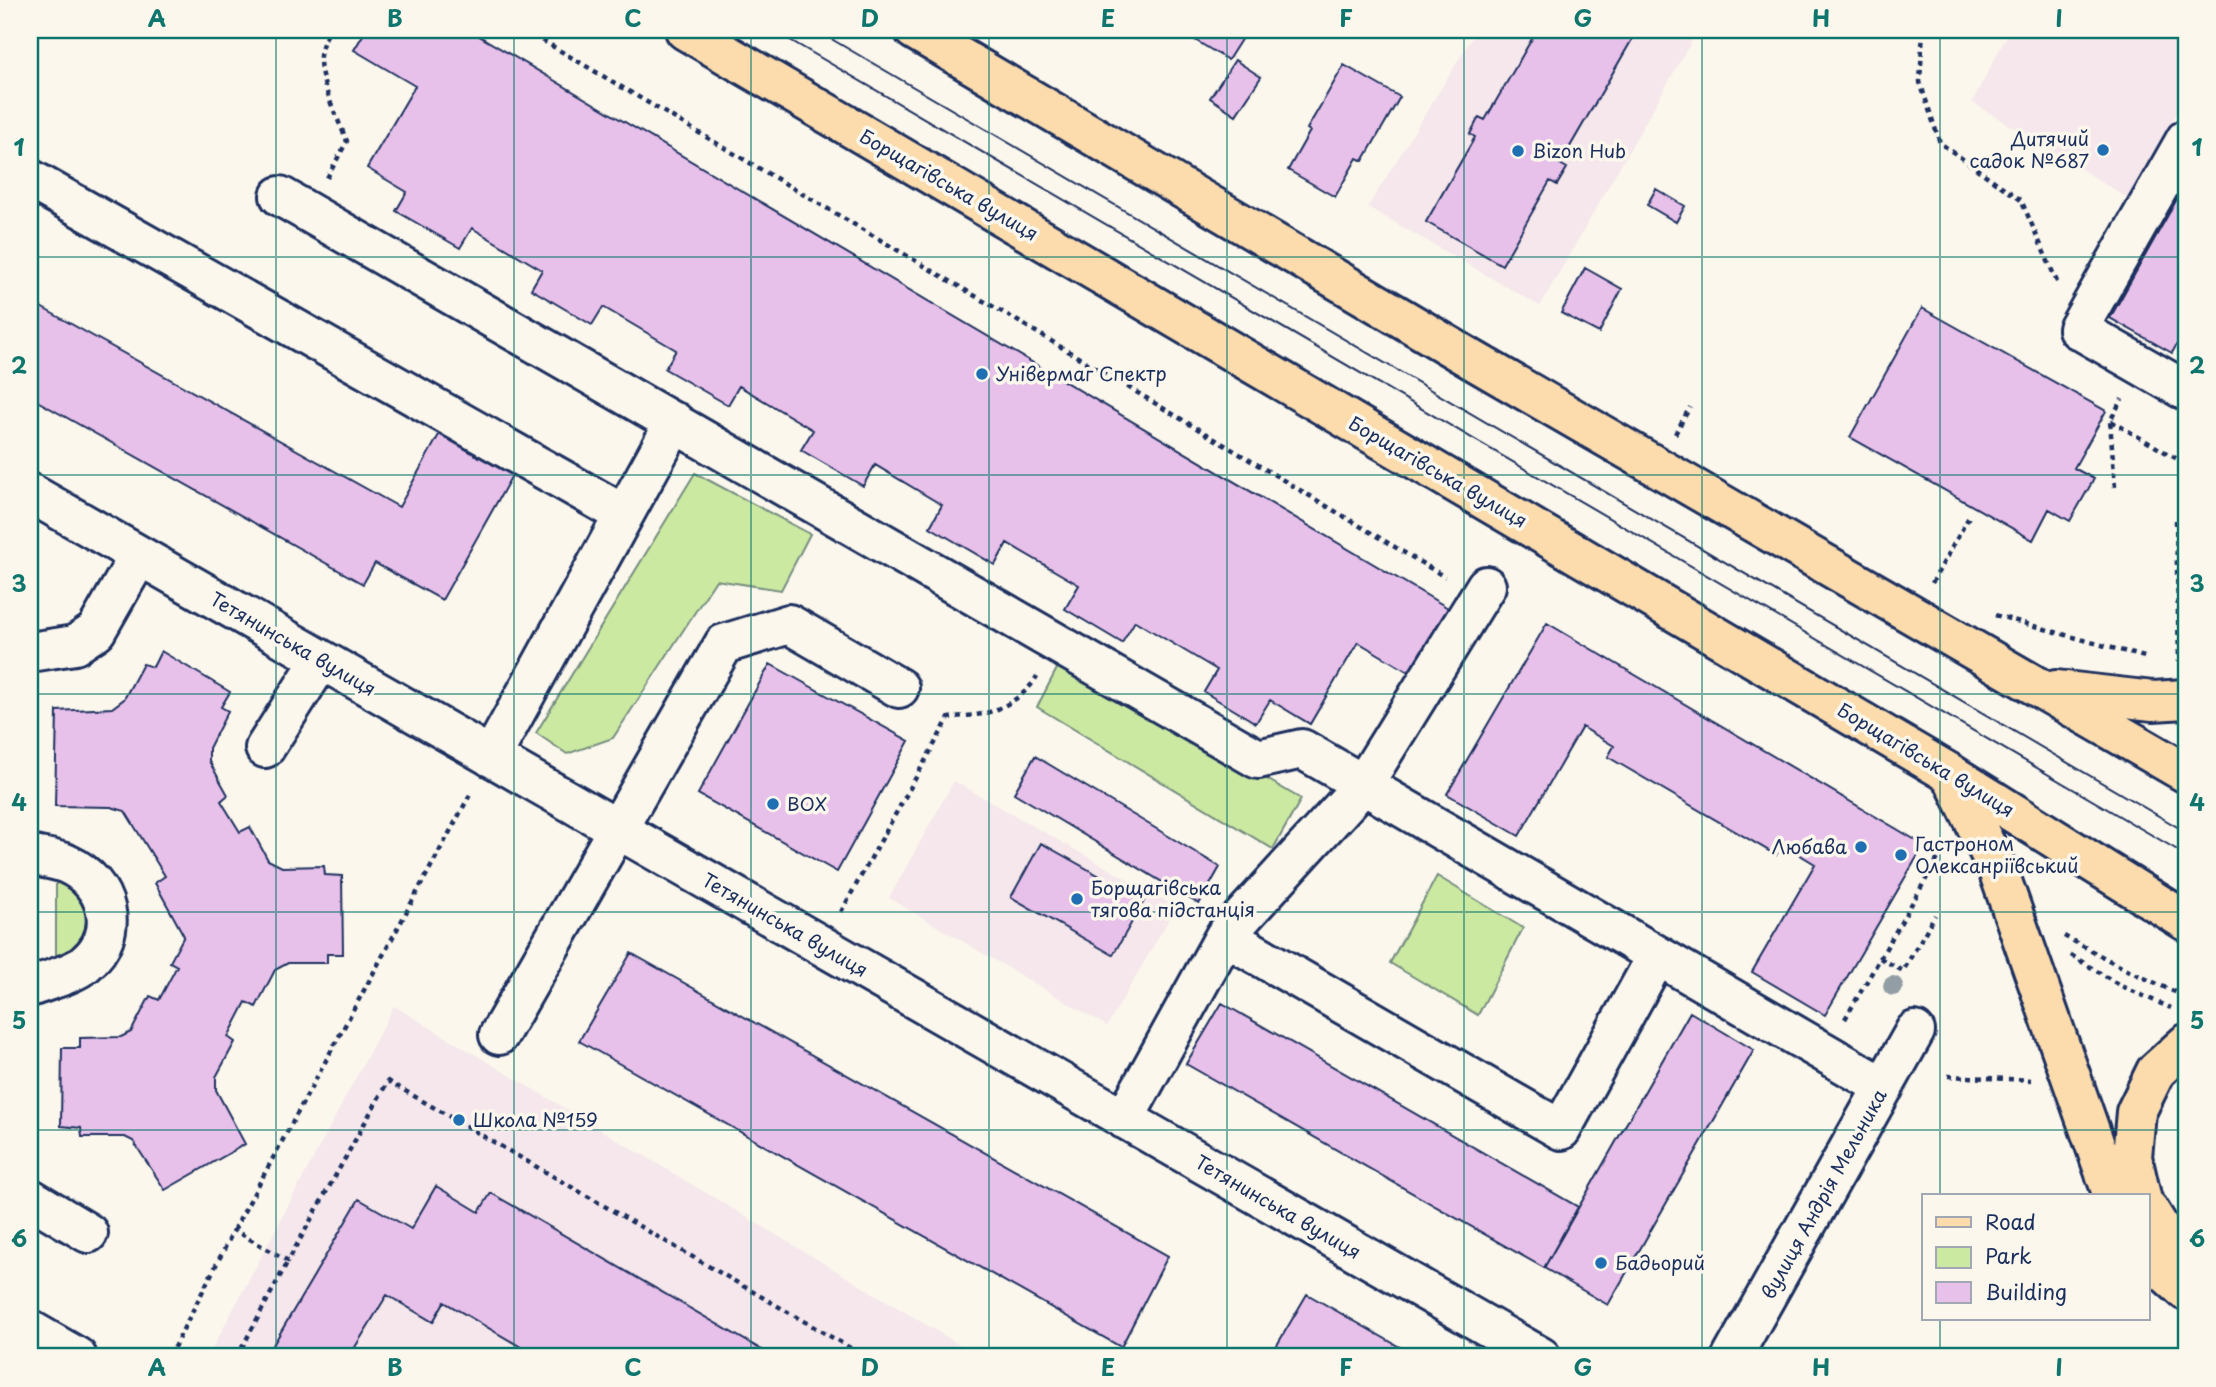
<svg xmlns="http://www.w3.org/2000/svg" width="2216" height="1387" viewBox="0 0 2216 1387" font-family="'Playpen Sans',sans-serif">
<rect width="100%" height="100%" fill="#fbf7ec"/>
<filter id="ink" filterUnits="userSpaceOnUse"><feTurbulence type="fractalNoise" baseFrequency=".0143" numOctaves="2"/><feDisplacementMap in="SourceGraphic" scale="14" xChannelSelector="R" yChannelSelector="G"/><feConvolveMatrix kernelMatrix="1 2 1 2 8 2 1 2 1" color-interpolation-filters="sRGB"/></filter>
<g filter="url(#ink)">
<path fill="#f5e7eb" d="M1477,30H1681L1694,37L1540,306L1368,207Z
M2010,30H2186V97L2128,198L1972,102Z
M954,781L1176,907L1107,1026L889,898Z
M394,1006L980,1357H208Z"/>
<path fill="#cce9a1" stroke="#748c80" stroke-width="2" d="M695,473L810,534L781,590L716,580L613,738L567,754L536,733Z
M1062,659L1301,799L1273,849L1037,707Z
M1437,876L1523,928L1478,1015L1390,963Z
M56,879L82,884L93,938L56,963Z"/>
<path fill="#e8c1ea" stroke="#1b2f5e" stroke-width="2" d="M366,30H469L1460,615L1422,680L1358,642L1310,724L1270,700L1256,723L1204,692L1217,670L1135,621L1122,643L1065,609L1079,585L1007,543L995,565L930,527L942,505L875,465L863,486L801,450L813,430L739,386L728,405L665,369L676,350L603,307L592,325L531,289L542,270L472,228L460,248L396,211L407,192L367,168L415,86L354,50Z
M1201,30H1247L1228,60L1195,40Z
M1537,30H1624L1634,36L1560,164L1567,168L1557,185L1550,181L1502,265L1426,222L1475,137L1470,134L1479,117L1485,120Z
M1235,60L1261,77L1236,115L1210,98Z
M1344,65L1400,97L1363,161L1357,158L1335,197L1288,170L1310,131L1307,129Z
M2186,183V328L2172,353L2110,318Z
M1656,189L1685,206L1676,222L1647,205Z
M1585,268L1622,289L1599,333L1561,313Z
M30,301L399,507L446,422L519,463L442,600L375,563L363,584L30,397Z
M1922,308L2106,411L2074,468L2094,479L2070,521L2049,509L2033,540L1850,437Z
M1547,623L1924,845L1825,1015L1752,972L1815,864L1782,844L1776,855L1608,757L1614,746L1582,727L1519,836L1447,794Z
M161,651L230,692L221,707L228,711L209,748V761L228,795L221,801L240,832L250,827L268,860L282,867L324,866L325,875L342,876L343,954H327V963H288L275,970L256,1007L246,1002L228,1037L235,1042L216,1077V1090L245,1144L165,1190L133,1141L125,1137H82L81,1128L61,1126L62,1048H80V1038L121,1037L131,1032L150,996L159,1000L177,966L170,962L184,936L155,883L165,876L125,811L111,807L55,806L57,711L112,708L124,699L143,664L153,667Z
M770,664L909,741L837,872L698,794Z
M1035,756L1220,867L1199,904L1014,793Z
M1041,843L1144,901L1113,955L1011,897Z
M631,953L1168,1256L1121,1347L579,1041Z
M1222,1003L1578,1207L1544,1268L1186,1064Z
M1690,1012L1754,1050L1608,1305L1544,1268Z
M436,1186L479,1212L491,1193L774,1357H538L444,1302L433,1322L387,1295L349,1357H266L359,1199L411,1229Z
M1307,1294L1417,1357H1270Z"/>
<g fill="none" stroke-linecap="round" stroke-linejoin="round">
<defs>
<path id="minor" d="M2186,139L2078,329L2186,391
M30,179L623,514
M280,196L1258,759L1302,749L1884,1087
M30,493L1541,1357
M30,652L75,645L96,631L139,556
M265,748L321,660
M491,757L675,422
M30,855C41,858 56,859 67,864C109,883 122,933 85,964C73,974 45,981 30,987
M1225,936L1363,785L1486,586
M499,1035L724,644L789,624L899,688
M1124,1119L1225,936L1561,1130L1657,956
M30,1198L88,1233
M30,1330L77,1357
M1732,1357L1915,1031"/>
<path id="major" d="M685,30L1951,774L2186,921
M914,30L1471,359L2186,773
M2056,690L2153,701L2186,699
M1951,774L1998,870L2113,1196
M2141,1196L2132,1157L2136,1112L2156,1071L2186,1044
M2148,1209L2166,1238L2186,1254
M2148,1257L2186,1291"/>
</defs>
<use href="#minor" stroke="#1b2f5e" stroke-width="44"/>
<use href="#major" stroke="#1b2f5e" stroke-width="44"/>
<path stroke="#1b2f5e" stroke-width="4.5" stroke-dasharray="5 5" stroke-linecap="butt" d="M525,30L1021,323L1445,577
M1923,30L1920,82L1940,143L2021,200L2058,284
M327,178L347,141C337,117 319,82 320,56C321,46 325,38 330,30
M2111,421L2186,464
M1675,434L1690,407
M2115,487L2110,421L2122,399
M2176,520L2179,661
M1932,583L1970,515
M1995,615L2148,658
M841,912L949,718C960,716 971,716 982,714C1002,710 1028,694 1037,676
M2064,936L2129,971L2186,997
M2071,955L2121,986L2171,1008
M1880,958L1903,971L1935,915
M1845,1019L1944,848
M1948,1076L2031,1080
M234,1230L472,791
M169,1357L234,1230L288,1261L388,1081L866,1357
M237,1357L288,1261"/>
<use href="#minor" stroke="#fbf7ec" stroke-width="38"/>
<use href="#major" stroke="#fcdcac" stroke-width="38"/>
<path stroke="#1b2f5e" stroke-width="2" d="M773,30L2186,855
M816,30L2186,832"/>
</g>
<circle fill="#939da5" cx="1893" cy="986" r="10"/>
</g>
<path fill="none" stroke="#0f766e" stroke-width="2" stroke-opacity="0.55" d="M276,30V1357M514,30V1357M751,30V1357M989,30V1357M1227,30V1357M1464,30V1357M1702,30V1357M1940,30V1196M30,257H2186M30,475H2186M30,694H2186M30,912H2186M30,1130H2186M1940,1319V1357"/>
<g fill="#1f6fb2" stroke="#fbf7ec" stroke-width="2.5">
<circle cx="2103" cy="150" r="7"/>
<circle cx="1518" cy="151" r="7"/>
<circle cx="982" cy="374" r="7"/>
<circle cx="773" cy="804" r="7"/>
<circle cx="1861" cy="847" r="7"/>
<circle cx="1901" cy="855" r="7"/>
<circle cx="1077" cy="899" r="7"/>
<circle cx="459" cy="1120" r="7"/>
<circle cx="1601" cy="1263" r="7"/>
</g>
<g text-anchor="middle" stroke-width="7" stroke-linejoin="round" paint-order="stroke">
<g font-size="19" fill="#1b2f5e" stroke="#fbf7ec" text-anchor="start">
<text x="2089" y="146" text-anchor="end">Дитячий<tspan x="2089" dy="22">садок №687</tspan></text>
<text x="1532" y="158">Bizon Hub</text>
<text x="996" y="381">Універмаг Спектр</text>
<text x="787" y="811">BOX</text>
<text x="1915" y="851">Гастроном<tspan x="1915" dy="22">Олексанріївський</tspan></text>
<text x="1847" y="854" text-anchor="end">Любава</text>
<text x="1091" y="895">Борщагівська<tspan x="1091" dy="22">тягова підстанція</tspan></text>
<text x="473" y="1127">Школа №159</text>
<text x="1615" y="1270">Бадьорий</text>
</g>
<g font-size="19" fill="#1b2f5e" stroke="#fbf7ec">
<text transform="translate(949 185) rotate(30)" y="7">Борщагівська вулиця</text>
<text transform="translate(1438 472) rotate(30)" y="7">Борщагівська вулиця</text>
<text transform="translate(293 644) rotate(30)" y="7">Тетянинська вулиця</text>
<text transform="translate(1926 760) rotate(31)" y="7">Борщагівська вулиця</text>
<text transform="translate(785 925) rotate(30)" y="7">Тетянинська вулиця</text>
<text transform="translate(1824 1194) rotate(-61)" y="7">вулиця Андрія Мельника</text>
<text transform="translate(1278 1207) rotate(30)" y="7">Тетянинська вулиця</text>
</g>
</g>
<rect width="2216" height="1387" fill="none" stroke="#fbf7ec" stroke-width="77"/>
<rect x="1922" y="1194" width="228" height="126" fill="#fbf7ec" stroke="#a1a7b3" stroke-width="2"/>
<rect x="1936" y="1217" width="35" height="10" fill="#fcdcac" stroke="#a1a7b3" stroke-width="2"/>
<text x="1985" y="1230" font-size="21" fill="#1b2f5e">Road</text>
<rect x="1936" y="1247" width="35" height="21" fill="#cce9a1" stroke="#a1a7b3" stroke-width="2"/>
<text x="1985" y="1264" font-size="21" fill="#1b2f5e">Park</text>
<rect x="1936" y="1282" width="35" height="21" fill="#e8c1ea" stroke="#a1a7b3" stroke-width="2"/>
<text x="1985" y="1300" font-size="21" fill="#1b2f5e">Building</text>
<rect x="38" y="38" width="2140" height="1310" fill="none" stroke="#0f766e" stroke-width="2.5"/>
<g font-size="23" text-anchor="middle" font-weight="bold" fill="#0f766e">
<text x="157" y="27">A</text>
<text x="395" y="27">B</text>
<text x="633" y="27">C</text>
<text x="870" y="27">D</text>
<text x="1108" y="27">E</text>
<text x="1346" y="27">F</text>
<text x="1583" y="27">G</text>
<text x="1821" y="27">H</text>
<text x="2059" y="27">I</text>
<text x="19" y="156">1</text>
<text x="2197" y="156">1</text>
<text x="19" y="374">2</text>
<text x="2197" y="374">2</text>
<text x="19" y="592">3</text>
<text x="2197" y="592">3</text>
<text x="19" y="811">4</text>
<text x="2197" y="811">4</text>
<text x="19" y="1029">5</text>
<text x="2197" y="1029">5</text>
<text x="19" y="1247">6</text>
<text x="2197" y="1247">6</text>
<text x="157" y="1376">A</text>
<text x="395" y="1376">B</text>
<text x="633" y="1376">C</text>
<text x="870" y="1376">D</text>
<text x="1108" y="1376">E</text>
<text x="1346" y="1376">F</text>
<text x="1583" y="1376">G</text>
<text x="1821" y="1376">H</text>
<text x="2059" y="1376">I</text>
</g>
</svg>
